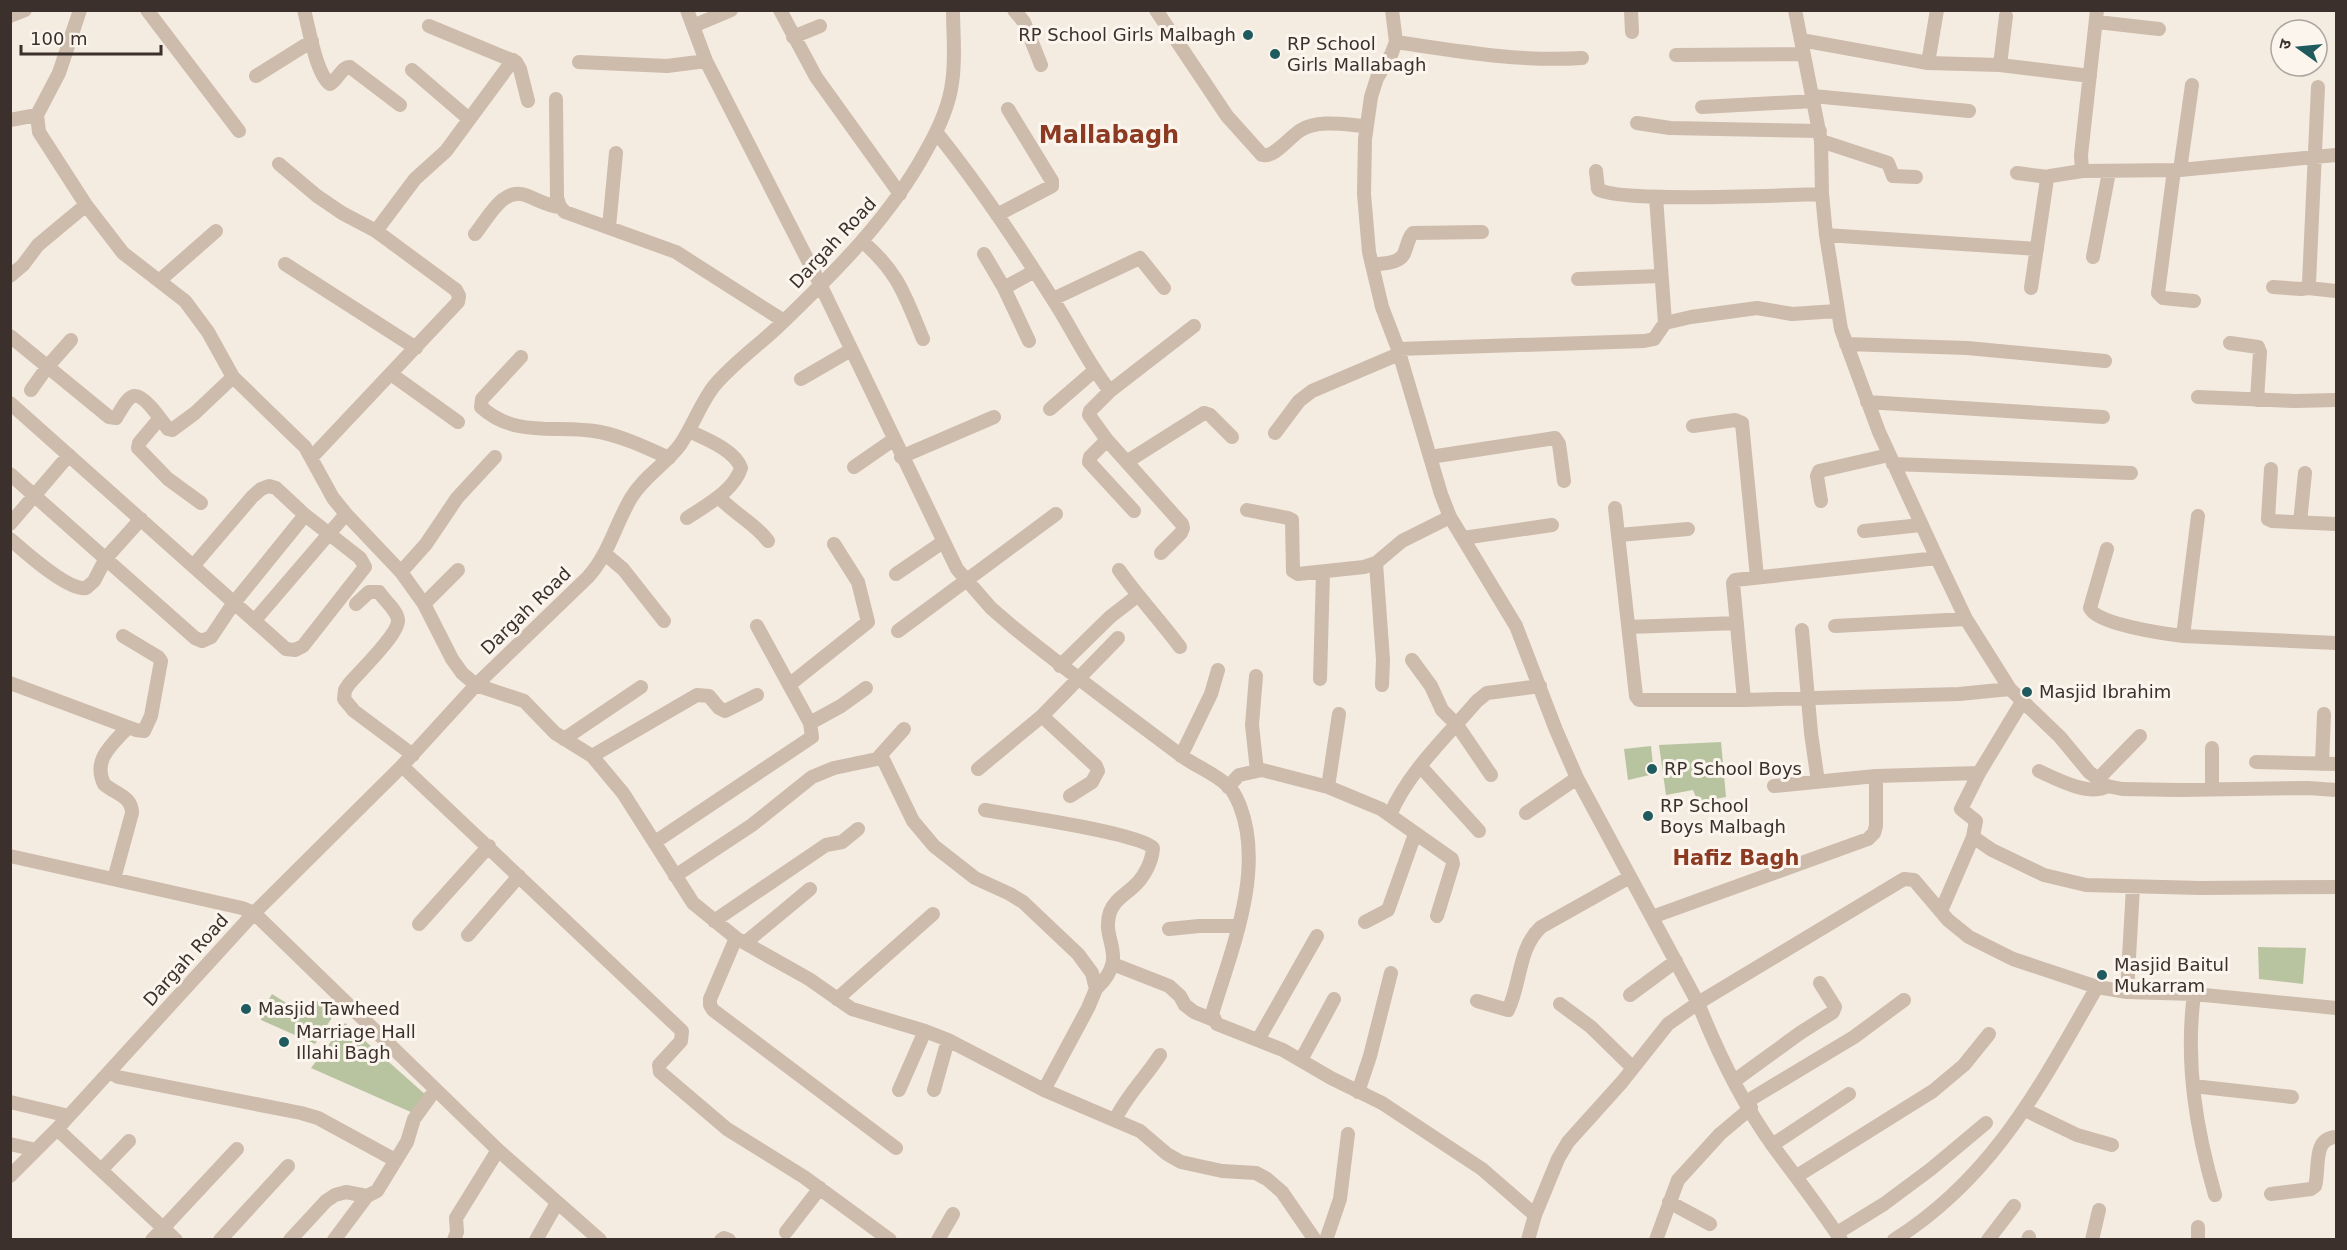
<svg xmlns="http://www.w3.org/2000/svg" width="2347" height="1250" viewBox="0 0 2347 1250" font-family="'DejaVu Sans','Noto Sans Devanagari',sans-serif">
<rect width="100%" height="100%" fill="#f4ebe1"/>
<path fill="#b8c4a0" d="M1721,742L1726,797L1698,802L1693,790L1666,795L1659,745Z
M1651,746L1654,774L1628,780L1624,749Z
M2258,947L2306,948L2303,984L2259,979Z
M272,994L291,1006L304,1009L320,1000L335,1013L315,1044L261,1020L265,1006Z
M345,1023L427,1096L413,1113L311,1068Z"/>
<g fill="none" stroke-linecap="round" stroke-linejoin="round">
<path stroke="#cdbbac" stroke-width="14" d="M80,10L59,73L37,115L39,132L86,205L123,253L185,301L208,332L233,377L305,447L333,498L346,514L401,572L424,604L452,659L462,673L476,685L524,701L555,733L592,756L623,793L693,903L736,938L809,979L852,1009L925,1031L948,1040L1044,1090L1140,1131L1167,1154L1181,1162L1222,1171L1256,1173L1267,1179L1282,1192L1315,1240
M147,10L239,131
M304,10C309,28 316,74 330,84C338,80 341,67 350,67L400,105
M687,10L706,61L820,284L957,569L991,608L1013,627C1067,671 1123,712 1179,754C1194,766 1215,773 1228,786C1234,791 1237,799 1240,806C1265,871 1231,951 1212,1014L1217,1024L1283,1050L1331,1078L1382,1103L1482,1169L1535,1215
M780,10L816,77L900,194
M1014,10L1024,22L1041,65
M1156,10L1227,116L1262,155C1275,158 1289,137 1301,130C1319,119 1347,125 1367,126
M1392,10L1396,42L1391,55L1377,78L1371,97L1365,139L1364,194L1369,252L1382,307L1398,349L1441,494L1450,517L1516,626L1556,730L1577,778L1698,1003C1717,1051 1743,1104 1773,1146C1796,1177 1820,1208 1841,1240
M1631,10L1632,32
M1795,10L1821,141L1822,194L1826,235L1841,329L1879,432L1937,558L1966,619L2010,689L2060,737L2089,772L2107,786L2122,789L2179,790L2308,788L2336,790
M10,16L25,10
M2097,22L2159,29
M429,26L516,62L520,69L528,101
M693,26L731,10
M793,37L820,26
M1801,40L1928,63L2000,65L2090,76
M1396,42C1457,51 1519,62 1582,58
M1676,55L1804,54
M579,62L667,66L706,61
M1928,63L1937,10
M2000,65L2006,16
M412,70L469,119
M256,76L312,41
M1813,96L1969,111
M556,99L557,198L560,207L565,212L676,252L784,321
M1702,107L1814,101
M10,120L37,115
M1637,123L1670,128L1820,131
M936,132C979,185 1016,241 1052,298C1073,330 1086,361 1110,391
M1821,141L1888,163L1893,176L1916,177
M279,164L317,196L342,213L376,231L456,290L459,296L458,302L312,457
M2174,170L2158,293L2163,298L2194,301
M2180,170L2192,85
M1596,171L1598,189C1617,203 1788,195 1822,194
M2082,171L2081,155L2097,10
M2017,173L2048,177
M1656,197L1665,323
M997,215L1052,186V181L1008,109
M609,227L616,153
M376,231L415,179L446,151L513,60
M475,234C489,217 503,185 528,196C538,200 548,206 560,207
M1826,235L2037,249
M863,242C899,273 905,296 923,339
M984,254L1004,288L1029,341
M2093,257L2109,172
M285,264L416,348
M1372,265C1383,263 1402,264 1405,251C1408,244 1408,238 1413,233L1482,232
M10,276L23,265L38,245L86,205
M1578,279L1661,276
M159,281L216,231
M2273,287L2301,289L2308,288L2309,283L2318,87
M1004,288L1033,272
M2031,288L2047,179L2050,176L2082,171L2180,170L2336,155
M2308,288L2336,291
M1053,299L1140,258L1164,288
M10,336L109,417L116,418C120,412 127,397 134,396C144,394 162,421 168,429L172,430L195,413L233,377
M2230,343L2258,347L2260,352L2257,400
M1846,344L1967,348L2105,361
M1398,349L1644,341L1654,339L1665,323L1691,317L1757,308L1792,314L1837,311
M521,357L482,399L481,407C516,439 558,424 600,432C624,437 647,448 669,458
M391,374L458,422
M801,379L851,350
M31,390L48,366L71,340
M2198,397L2295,401L2336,400
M1867,402L2103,417
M10,403L286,649L295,650L303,646L365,567L360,558L305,515L276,488L269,486L261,489L252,497L194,565
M1050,409L1094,371
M160,418L139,443L138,448L168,479L201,503
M1693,426L1735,420L1742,423L1757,577
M1275,433L1299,401L1312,391L1399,354
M1107,440L1090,457L1089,462L1134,511
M901,457L994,417
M1430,457L1555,438L1559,444L1564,481
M1128,461L1204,413L1210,415L1232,437
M1893,464L2131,473
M854,467L893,440
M2271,469L2268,519L2272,521L2336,524
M10,474L195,638L202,641L211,637L233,604L305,515
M719,497C734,514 755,523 768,541
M1821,501L1817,476L1819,471L1889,455
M1615,508L1636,696L1639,700H1744L1959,694L2010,689
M1247,510L1288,518L1292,520L1293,571L1298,574L1364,567L1376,563L1402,541L1450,517
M687,518C706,505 734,491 741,468C735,450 706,439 689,431
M2300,522L2305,473
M10,524L69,455
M1864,531L1921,525
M1619,535L1688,529
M1463,538L1552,525
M10,539C25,552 68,591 86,588L94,581L106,558L141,519
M2107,549L2090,608C2095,624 2166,634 2183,636L2336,643
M1161,553L1181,533L1183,528L1182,524L1107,440L1089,415L1090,411L1110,391L1194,326
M605,554L623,569L664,621
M1376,563L1383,660L1382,685
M1119,570C1138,597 1160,620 1180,647
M401,572L426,544L457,498L495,457
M896,574L943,542
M356,604L369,592H379C384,600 397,610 398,620C399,634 359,672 349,684L345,690L344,699L354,711L413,755
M424,604L458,570
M255,620L346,514
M1835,626L1966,619
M1629,627L1737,623
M1802,630L1811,733L1818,782
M898,631L1056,514
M2183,636L2198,516
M1412,660L1431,686L1442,710L1457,725L1491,775
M1060,666L1110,617L1137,596
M1256,676L1252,725L1257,771
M1320,679L1323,573
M10,683L136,730L144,731L151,716L161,661L158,657L123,636
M789,685L868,622L858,582L834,544
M1744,700L1733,583L1735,580L1937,558
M2022,702L1979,773L1961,809L1976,821L1973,837L1992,850L2044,875L2086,885L2201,888L2336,887
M1042,716L1096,766L1098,771L1092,782L1070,796
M810,723L841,706L866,688
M564,739L641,687
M881,755L913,821L934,846L975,878L1010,894L1023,902L1078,954L1092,973L1096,989L1088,1008L1044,1090
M592,756L697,695L709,696L719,708L725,711L757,695
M1181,756L1211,694L1218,670
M2256,762L2336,764
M2322,764L2324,714
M402,766L682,1031L681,1041L659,1065L660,1072L727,1129L804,1177L890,1240
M1421,767L1479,831
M978,769L1042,716L1118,638
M2039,771C2056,779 2091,797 2107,786
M2097,780L2140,736
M1774,786L1876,776L1979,773
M1228,787L1239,775L1262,770L1328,787L1381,809L1452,859L1453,864L1437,916
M1328,787L1339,714
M2212,789V748
M985,810C1013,815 1139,833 1153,848C1152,863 1143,879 1132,888C1123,896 1114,901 1110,912C1100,942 1131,955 1096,989
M1526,813L1577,778
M1390,815C1408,772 1447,736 1477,701L1487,693L1540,686
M655,842L812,737L810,723L757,626
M10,856L242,908L254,913L498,1150L600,1240
M675,876L752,825L812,777L834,768L877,759L904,729
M114,879L132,813C132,796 115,794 104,784C92,759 113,744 128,727
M1941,911L1973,837
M1652,917L1868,839L1874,833L1876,826V776
M714,921L826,845L842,842L858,829
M1365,922L1388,910L1415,834
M419,924L489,846
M1169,929L1199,926H1238
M468,935L519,876
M736,938L710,999V1005L713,1010L896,1148
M745,943L810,889
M1113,964L1169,986L1180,996L1185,1005L1194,1012L1214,1020
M2127,992L2133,887
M2194,994C2185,1063 2196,1129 2215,1195
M1630,995L1676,961
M837,999L933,914
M1477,1001L1508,1010C1521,984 1518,948 1541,927L1630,877
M1560,1004L1591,1027L1633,1068
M1258,1040L1317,936
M1301,1060L1334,999
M109,1072L118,1077L301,1113L318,1118L395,1160
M1734,1081L1800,1033L1833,1012L1835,1007L1820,983
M2193,1086L2292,1097
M899,1090L925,1031
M934,1090L948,1040
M1358,1092L1370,1056L1391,973
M10,1102L69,1116
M1746,1102L1854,1037L1904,1000
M2025,1110L2077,1135L2112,1145
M1115,1120C1126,1096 1146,1077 1160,1055
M57,1129L176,1240
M10,1144L36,1150
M1772,1145L1849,1094
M101,1170L129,1141
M10,1176L57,1129L254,913L402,766L476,685L588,577C609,554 615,525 631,498C644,476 665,465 680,445C693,426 700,404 714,386C734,362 762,343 784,321C838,269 890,217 926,151C938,130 949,107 952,83C956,59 953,35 953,10
M1797,1176L1933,1091L1964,1065L1989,1034
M2271,1194L2311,1189L2315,1186C2320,1169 2312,1138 2336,1137
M1669,1202L1710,1224
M786,1232L820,1188
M1837,1233L1884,1204L1931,1169L1986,1123
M152,1240L237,1149
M220,1240L288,1166
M290,1240L326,1201L335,1195L346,1192L367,1196L377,1191L407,1142L414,1119L435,1090
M334,1240L367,1196
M454,1240L457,1232L456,1218L498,1150
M536,1240L557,1203
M721,1240L724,1238L729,1240
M938,1240L953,1214
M1326,1240L1340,1199L1348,1134
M1528,1240L1535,1215L1558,1159L1568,1142L1622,1082L1668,1024L1698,1003L1904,879L1914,880L1948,920L1969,937L2013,959L2097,987L2127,992L2194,994L2336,1008
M1656,1240L1678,1180L1720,1134L1751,1108
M1894,1240C1994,1177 2040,1086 2097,987
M1988,1240L2014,1206
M2028,1240L2029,1237
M2092,1240L2099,1210
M2198,1240V1227"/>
</g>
<g fill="#1f5a5e" stroke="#fbf5ee" stroke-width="2">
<circle cx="1248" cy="35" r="6"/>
<circle cx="1275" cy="54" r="6"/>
<circle cx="2027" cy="692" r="6"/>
<circle cx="1652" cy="769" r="6"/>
<circle cx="1648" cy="816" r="6"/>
<circle cx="2102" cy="975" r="6"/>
<circle cx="246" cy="1009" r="6"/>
<circle cx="284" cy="1042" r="6"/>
</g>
<g text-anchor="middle" stroke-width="6" stroke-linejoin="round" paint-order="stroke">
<g font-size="18" fill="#3b302b" stroke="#fbf5ee" text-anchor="start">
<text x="1236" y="41" text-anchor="end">RP School Girls Malbagh</text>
<text x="1287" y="50">RP School<tspan x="1287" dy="21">Girls Mallabagh</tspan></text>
<text x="2039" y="698">Masjid Ibrahim</text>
<text x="1664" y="775">RP School Boys</text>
<text x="1660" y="812">RP School<tspan x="1660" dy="21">Boys Malbagh</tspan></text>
<text x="2114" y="971">Masjid Baitul<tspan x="2114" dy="21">Mukarram</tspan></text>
<text x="258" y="1015">Masjid Tawheed</text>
<text x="296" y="1038">Marriage Hall<tspan x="296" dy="21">Illahi Bagh</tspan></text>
</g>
<g font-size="18" fill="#3b302b" stroke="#fbf5ee">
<text transform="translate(833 243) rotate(-47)" y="6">Dargah Road</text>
<text transform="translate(526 611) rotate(-44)" y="6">Dargah Road</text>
<text transform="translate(186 960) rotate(-48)" y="6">Dargah Road</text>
</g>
<g font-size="21" font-weight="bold" fill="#8c3b22" stroke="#fbf5ee">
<text x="1736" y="865">Hafiz Bagh</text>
</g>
<g font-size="24" font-weight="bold" fill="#8c3b22" stroke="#fbf5ee">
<text x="1109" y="143">Mallabagh</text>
</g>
</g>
<rect width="2347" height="1250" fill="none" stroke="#3b302b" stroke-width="24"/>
<g transform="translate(2299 48) rotate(285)"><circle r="28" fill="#fbf5ee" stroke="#aea6a0" stroke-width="1.5"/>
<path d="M0-4.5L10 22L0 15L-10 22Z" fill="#1f5a5e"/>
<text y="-9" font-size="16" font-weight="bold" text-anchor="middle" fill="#3b302b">उ</text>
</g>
<path d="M21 45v9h140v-9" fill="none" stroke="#3b302b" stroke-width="3"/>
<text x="30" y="45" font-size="18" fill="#3b302b" stroke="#fbf5ee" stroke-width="4.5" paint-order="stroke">100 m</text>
</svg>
